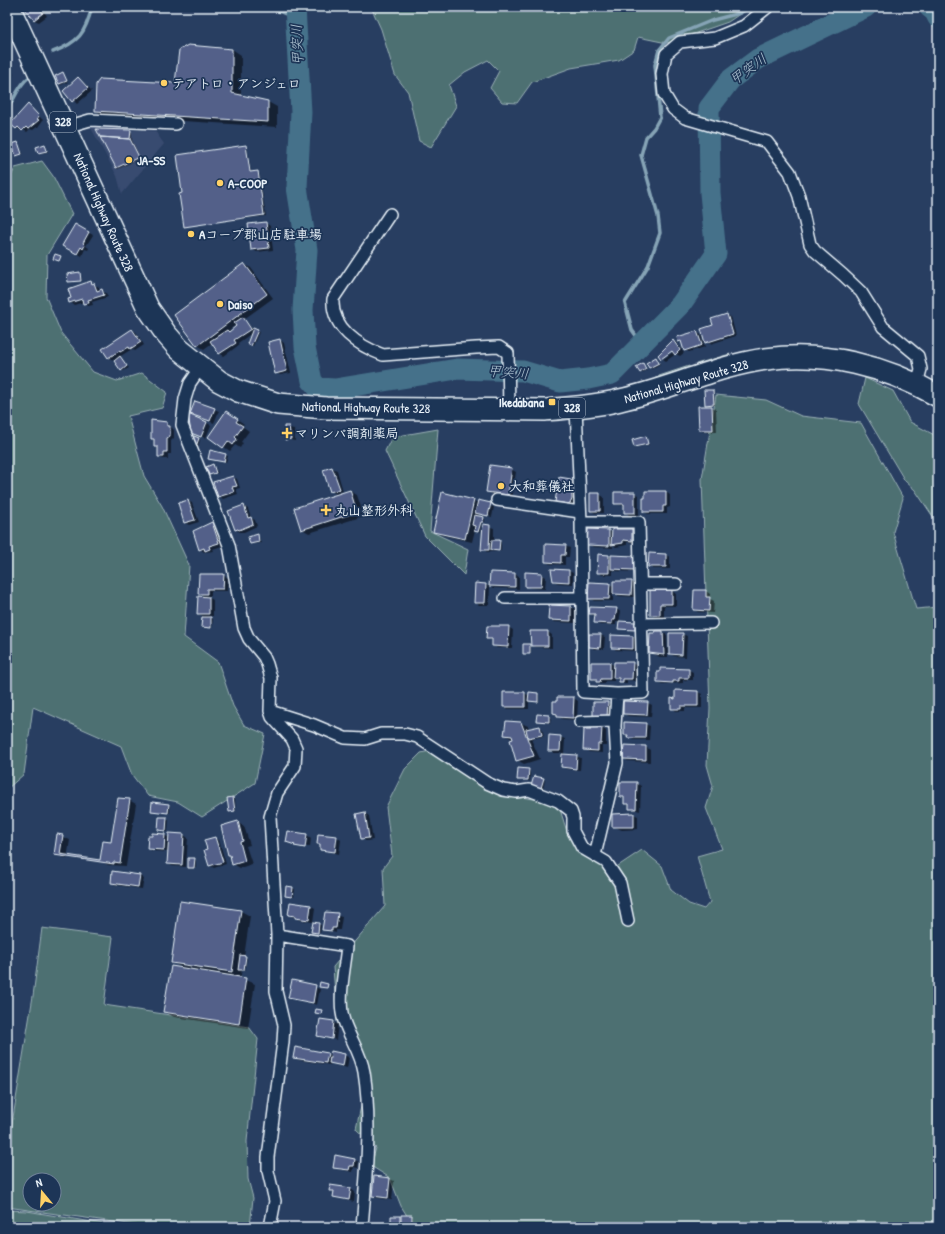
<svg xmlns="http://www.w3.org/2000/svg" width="945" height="1234" viewBox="0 0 945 1234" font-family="'Patrick Hand','Klee One',sans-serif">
<rect width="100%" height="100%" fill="#283e61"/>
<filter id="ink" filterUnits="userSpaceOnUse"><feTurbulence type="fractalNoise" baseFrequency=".025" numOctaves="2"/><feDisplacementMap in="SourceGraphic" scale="8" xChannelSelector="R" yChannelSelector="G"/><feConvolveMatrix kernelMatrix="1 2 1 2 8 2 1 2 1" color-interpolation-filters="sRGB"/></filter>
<g filter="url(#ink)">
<path fill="#394b70" d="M90,126L155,131L164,144L122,194L117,176Z"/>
<path fill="#4d7072" stroke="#9ab0b5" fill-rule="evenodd" d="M304,7H327V11Z
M371,7H750L728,22L667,43L638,37L634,50L619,60L571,68L532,82L517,103L502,102L490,88L499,71L488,60L465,72L449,85L456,106L431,147L419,141L408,92L395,75L381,29Z
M42,161L53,176L72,214L47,255L46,297L61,333L93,372L117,381L142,373L167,392L162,408L128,416L144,476L162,506L189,565L184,637L218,662L233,706L244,725L265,734L255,783L202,817L178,802L148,796L132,775L121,746L33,707L24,774L7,789V185L15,168Z
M730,354L731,359L698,368L696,364Z
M689,366L690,370L657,381L656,377Z
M865,378L893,391L910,422L938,437V524L915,490L905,481L859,404Z
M716,395L766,400L801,416L861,423L903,498L893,532L916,609L938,607V1227H414L401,1206L390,1178L371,1166L376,1148L356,1129L369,1070L337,1022L333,967L385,906L383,868L392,856L386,807L405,769L421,753L439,749L521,797L558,803L568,835L586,854L612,870L642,850L662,866L671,890L689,904L704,909L710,902L697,856L722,849L706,808L713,786L707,765L710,708L702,479Z
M438,429L430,531L468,549L464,575L425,536L385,451L392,437Z
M42,928L113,937L104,1005L249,1027L258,1039L247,1141L248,1179L253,1198L250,1227H150L7,1207V1154L33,996ZM30,1180H54V1204H30Z
M7,1210L27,1211L121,1227H7Z"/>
<path fill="#0007" fill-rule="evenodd" d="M29,7H41L47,16L39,22L34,20Z
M232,49L241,55V96L268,102L277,107V127L105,116L96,111L175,84Z
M7,70L14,74L7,87Z
M63,73L68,82L61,85L60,84Z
M79,78L92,91L77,104L64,91Z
M28,105L43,120L38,127H37L33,130L30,129L27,132L22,129L21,131L12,124Z
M130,131L132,132V140L140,158L118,169L116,168Z
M18,143L23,154L18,156L16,155Z
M45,145L48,152L39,153Z
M246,146L247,147L251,173H259L266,216L185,226Z
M266,223L270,226L273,250L257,252L252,249Z
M75,225L93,235L86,246L89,248L88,250L85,249L82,256L64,246Z
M244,264L251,268L273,298L244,319L253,330L259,332L253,346L248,344L252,333L238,343L239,345L224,356L219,353L212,343L204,349L197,345ZM236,325L238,327L230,332L229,330Z
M80,273L82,281L69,282Z
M91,283L99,287L100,291L106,293L108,297L92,302L93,305L88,306L84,302L74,305L70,302ZM86,296L87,298L75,302V300Z
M726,315L731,317L736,336L710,344L706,342Z
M132,330L136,332L144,345L135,351L132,349L119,357L129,368L123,371L114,360L109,358L104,349Z
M697,332L701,335L705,347L689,352L685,350L683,344L679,341Z
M280,340L284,343L291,373L280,375L276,373Z
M673,341L677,343L684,353L680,356L676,354L666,361L663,359L677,349Z
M656,358L660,364L652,369L647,363Z
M643,365L647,370L642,373L640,372Z
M713,391L714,392L715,405H708L716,409L717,432H704L700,430L711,407L706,404Z
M196,402L219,411L214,423L196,416Z
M233,416L244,424L242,426L249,431L241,442L243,443L240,448L235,445L230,451L209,437Z
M167,423L174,430V438L171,441V454H168V459H163L159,456V449L155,447V441L152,439Z
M207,423L211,425L206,438L196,435Z
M285,427L294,429L295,441L286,439Z
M646,438L649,445L635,447Z
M199,439L200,440L198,447L196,446Z
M211,452L228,456L226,462L211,459Z
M213,465L218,473L211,475L209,474Z
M332,468L337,470L343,491L336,494L331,491Z
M511,469L516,472L512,497L492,494L488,491Z
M233,477L237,479L240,488L236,489L238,494L223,499L219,496Z
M571,480L575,483V504L572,506L560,504L556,501Z
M350,491L357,495L364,516L309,533L302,529Z
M666,492L670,495V507L667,508V514H648L644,512Z
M443,493L494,507L492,517L479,514L478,517L485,519V522H482L480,532L475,530L472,542L441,535L434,531Z
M635,493L639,495V515H629L625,512V506L615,504Z
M599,494L604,497V513H595L591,511Z
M188,501L192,503L199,522L189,525L185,523Z
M244,506L248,509L251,518L255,520L257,526L244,532H240L235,529Z
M212,524L216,526L222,546L213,549L214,551L204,552L200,549Z
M484,525L494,528V541L501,542V551L487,552L483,549Z
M632,530L636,533V543L627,542V545L616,547L613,545V548L593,547L588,544L609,531L613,533Z
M258,535L261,543L251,544Z
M565,546L570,548L569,557H565V565L550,564L546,562Z
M649,554L666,555L670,557V569H653L649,566Z
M609,556L612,557H634L638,572L616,571L613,569V575H602L598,572Z
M569,571L573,573V584L558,583L553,581Z
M515,574L519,576V589L494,588L490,586Z
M541,574L546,577L545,589L530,588L526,586Z
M223,575L228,578L227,591H211V596H206L213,600V616H208L213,619L212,628H204L202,627L203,616L198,614L206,598L199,593Z
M632,582L636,585L635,597L618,596L613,593V601H594L589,598L609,584L614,586Z
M486,585L490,587L489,605H479L475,602Z
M651,591H672L676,594V606H664V617H655L651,615Z
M694,591H706L710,594V599L714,601L713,613L698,612L694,610Z
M571,607L575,609V623L554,622L549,619Z
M616,609L621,612L619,622H616V625H600L595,622L596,616L590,614Z
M635,623L637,624V630L619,628Z
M508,627L513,630L512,648H497L493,645V641L487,638Z
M548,632L552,635V648L536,647L532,645Z
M662,632L667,635L668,657H660L650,652Z
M682,634L687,636L686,657L674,656L670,654Z
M600,635L605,637L604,649H594L590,646Z
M612,636L633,637L637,640V651L616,650L612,647Z
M530,645L531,647V654L524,653Z
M592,663H610L615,666L632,663L637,666L636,681L627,680V684L624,683L614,677V681H605V684H601L592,678Z
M689,670L693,672V680H683V683L662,684L658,682L661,673Z
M676,691L698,692L702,694V708H685V711H676L672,708L676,700Z
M524,693L530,696L539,695V702L529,700V709H508L504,706Z
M574,698L578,701L577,720L562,719L554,713Z
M608,703L612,706L611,719L598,718Z
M648,703L652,705L651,717L628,716L624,714Z
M538,715L551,717L550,723L537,720Z
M521,723L528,726L529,730L542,728L544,736L531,739L540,759L524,764L517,760L514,740L505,735Z
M645,724L650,726L649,740H633L625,734Z
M602,728L606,731V746H602V753L589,752L584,749Z
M560,737L565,739L564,755L576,756L581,758L580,770L567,769L562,767L563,753H554L549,750Z
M625,746L646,747L650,750V762L628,761L624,759Z
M529,770L530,771V781L518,779Z
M543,779L545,780L543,789L534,787Z
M636,783L641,786L640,811L630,808V806L625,803V799L621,796Z
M233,798L235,799L236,811L231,812L230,811Z
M129,800L136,804L126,866L108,865L101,861L112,844Z
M169,805L170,806V813L154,811Z
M365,813L369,816L373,840L366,841L361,838Z
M633,814L638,816V829L622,830L613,826Z
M160,818L169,819L168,832L159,830Z
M237,822L244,826L250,845L246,846L252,864L240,868L233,864L231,856L228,855Z
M289,832L307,835L311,838L310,847L295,846Z
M58,835L70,840L67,859L55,854Z
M164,835L170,838L184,835L188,838L186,867L172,866L168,863L169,852L152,851L148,848Z
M319,835L337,837L341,840L339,854L321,849V845L318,843Z
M215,838L219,840L226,864L214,868L209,865L208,850Z
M194,859L196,860V868H191L189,867Z
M140,876L144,879L142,889L116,885L112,883Z
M287,887L295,889L294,897L287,896Z
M181,902L241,911L250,916L244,957L247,958L245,971L242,970L240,978L255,984L248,1028L174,1017L165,1012L184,969L172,962Z
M311,906L315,908L313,922L300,920L289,915Z
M326,913L342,917L340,930H336V933L323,929Z
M314,923L321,925L320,933L312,932Z
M293,981L320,989L317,1005L289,997Z
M321,1020L338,1024L336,1040L318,1036Z
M332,1052L349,1057L347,1068L331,1063L330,1065L299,1060L295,1058L328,1054L332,1056Z
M336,1156L355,1160L359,1162L358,1168L354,1167L353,1172L338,1169L334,1167Z
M390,1179L394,1181L392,1200L377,1198L373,1196Z
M330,1186L351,1189L355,1192L354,1202L334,1197L335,1193L330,1190Z
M411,1216L413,1217V1222L404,1223V1227H392L400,1217L402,1218Z"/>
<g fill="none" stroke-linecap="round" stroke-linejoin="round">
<path stroke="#86a4b6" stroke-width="3.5" d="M269,7L295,18
M53,52C79,42 85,34 92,7
M7,109C15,99 18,86 28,78
M642,344L632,330L625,303L648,266L660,233L658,216L641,155L646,137L654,128L660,117L655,65L659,50L669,38L713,20L740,13L750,7"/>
<path stroke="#45718a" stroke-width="21" d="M295,7L301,112L297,187L307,250L303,310L305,347L312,381L318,388L335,389L457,369L523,371L560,382L588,379L612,374L681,304L716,254L710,193L709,108L731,79L758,59L866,7
M929,7L935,12L938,18"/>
</g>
<path fill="#526189" stroke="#e8f1f8" d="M28,7H39L43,13L34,20L25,9Z
M188,45L232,49V93L268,101V122L95,111L96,84L100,79L175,83L179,50Z
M63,72L67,81L59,84L55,76Z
M78,77L88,88L72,102L63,91Z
M28,104L39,116L37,119L39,120L28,129L26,127L22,131L18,127L16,129L10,124Z
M96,129L131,130L130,139L100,137Z
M100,137L130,139L139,157L116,168Z
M18,142L22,154L16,156L12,144Z
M45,144L47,151L38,153L36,147Z
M246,145L250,172L258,171L264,215L184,227L179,194L182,193L177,155Z
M266,222L269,248L251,250L248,224Z
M75,224L89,232L83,243L85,245L83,249L81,247L77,254L62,246Z
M55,254L61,256L59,261L53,259Z
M244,263L267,294L197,346L174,315Z
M80,272L81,281L68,282L67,274Z
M91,281L92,284L94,283L97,291L102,289L104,295L88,300L89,303L83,304L82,299L69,303L68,299L71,298L68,289Z
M727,314L733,334L705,343L701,329L713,325L711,319Z
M243,317L251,329L234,340L236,343L219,354L210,341L227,330L229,332L236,326L234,323Z
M253,328L258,330L251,346L247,344Z
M132,329L141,342L130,349L129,347L120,352L119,351L108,358L102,349Z
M697,331L702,345L684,351L681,341L678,342L677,337Z
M280,339L287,371L275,374L268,342Z
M673,340L680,350L675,355L672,351L661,359L658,355Z
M120,356L127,366L121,371L114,361Z
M656,357L659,363L649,368L646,363Z
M643,363L646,369L640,373L636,367Z
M704,390H713L714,404L705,405Z
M195,401L215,408L210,421L190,414Z
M698,406H712L713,430H699Z
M226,411L238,419L236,422L243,426L235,437L237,439L233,445L228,441L223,448L208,437Z
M188,414L207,422L201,437L191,433Z
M151,420L167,422V426H170V436L167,438V452H164V457H158V447H154V439H151Z
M284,426H289L291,439L285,440Z
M194,436L199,438L196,447L192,440Z
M646,436L648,444L634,447L632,440Z
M210,450L226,454L224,462L208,459Z
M213,464L216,473L209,475L206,467Z
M490,465L512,468L508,495L486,492Z
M332,467L340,489L330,492L323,470Z
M233,476L237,486L232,487L234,492L218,497L213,482Z
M559,477L571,479L572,499L571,502L568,504L555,502Z
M350,490L357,512L301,530L294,508Z
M645,491H666V506H663V512H643V498H645Z
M442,492L474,500L465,539L433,532Z
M614,492H635V513H624V504H614Z
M590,493H600V511H590Z
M188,500L195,520L184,523L178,503Z
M478,500L491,503L488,516L475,513Z
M244,505L248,518L251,517L253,524L239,530L238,529L235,530L228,511Z
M474,515L484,517L483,522H481L478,532L474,531L475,526L472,525Z
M212,522L219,543L209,546L210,549L205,551L204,548L199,550L193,531Z
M483,524L490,525L489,550H481Z
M588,529L609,530V546L587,545Z
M612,529H632V541L623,540V543L611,545Z
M258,534L259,542L250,544L248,537Z
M492,540H500L499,551L491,550Z
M545,544L566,545L565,555H561V563L545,562Z
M649,553L666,554V567H648Z
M598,554L609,555V573H597Z
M611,555L635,556L634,570L611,569Z
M551,569L569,570V582L553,581Z
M490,572L515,573V587L489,586Z
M525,572L542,573L541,587H525Z
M199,574H224L223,589H207V594H198Z
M613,581H632L631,595L613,594Z
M589,582L610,583L609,599H588Z
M475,583L486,584L485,603H474Z
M650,590H672V604H660V615H650Z
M694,590H706V597H710L709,611L693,610Z
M198,596L209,597V614H197Z
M549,605L571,606V621L548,620Z
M590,607L617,608L615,620H612V624L594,623L595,614H589Z
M202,617H211V628L201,627Z
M619,621L635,622V630L618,629Z
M487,626H509L508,647L492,646V639H486Z
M530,631H548V646H531Z
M655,631H663L664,655L649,653L650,633H655Z
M669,633H683L682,655L669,654Z
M589,634H601L600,648L589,647Z
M611,635L633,636V649L611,648Z
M523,644H530V654H523Z
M591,662H610V679H601L600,682H596V679H591Z
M614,662H633L632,679H623V682H619V678H613Z
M660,668L689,669V678H679V681H673V683L657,682V672H660Z
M675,690L698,691V706H681V709H671V698L675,699Z
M503,692H525V707H503Z
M529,692L538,693V702L528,701Z
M557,697H574L573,718L557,717V714L553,713V701H557Z
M623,701L648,702L647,715L623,714Z
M593,702H608L607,717H593Z
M537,714L549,715V722L536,721Z
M506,721L521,722L534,756L516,761L510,740L513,739L512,736L504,735Z
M624,722L646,723L645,738H627L628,735H624Z
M540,726L542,735L528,738L526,729Z
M592,727H602L601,744H598V751L583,750L584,729H591Z
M549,735L561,736L560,751H548Z
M624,745L646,746V760L623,759Z
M562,754L577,755L576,769L561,767Z
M518,768L529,769L528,780H517Z
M534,776L544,778L541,788L531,786Z
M620,782H637L636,809H629V804H624V797H620Z
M233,797L235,811L229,812L227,798Z
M118,798L130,799L120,863L114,862V864L54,855L57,834L63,835L60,854L100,860L103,841L111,842Z
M152,802L169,804L168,813L151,811Z
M365,812L369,838L361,839L356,814Z
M634,813V827H612V814Z
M159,817H167L166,831L158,830Z
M238,821L243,841L240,842L245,861L232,865L230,855H228L221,826Z
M288,831L307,834L305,848L294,846L295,845L286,842Z
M152,833L165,834L164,850L147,849L148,836H152Z
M169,833L184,834L182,865L167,864Z
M318,834L337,836L335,852L320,850V844H317Z
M215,837L223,862L209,866L204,850L207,849L204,840Z
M188,858H195L194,868H188Z
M112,871L140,875L138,887L111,883Z
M286,886L293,887L292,897L285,896Z
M180,901L241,910L232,972L171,963Z
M290,902L311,905L309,920L295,918V916L288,915Z
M325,912L338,913L336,928H332V931L322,930Z
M313,922L319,923L318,933L311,932Z
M240,955L246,956L244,970H238Z
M171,966L246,978L239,1024L163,1012Z
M292,980L316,985L313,1003L288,998Z
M320,982L328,984L327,988L319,987Z
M316,1009L322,1010L321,1014L315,1013Z
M320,1019L334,1021L332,1039L317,1036Z
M295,1047L328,1053L326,1063L293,1058Z
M331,1051L345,1054L343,1066L329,1063Z
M335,1155L355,1159L354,1166H350L349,1170L333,1168Z
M374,1176L390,1178L388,1198L372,1196Z
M330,1185L351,1188L349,1200L333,1197L334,1191H329Z
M401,1215H412V1222H401Z
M391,1216H400V1227H391Z"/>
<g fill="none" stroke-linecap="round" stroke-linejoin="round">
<defs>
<path id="street" d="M768,7L744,26L715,38L680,42L666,54L662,74L664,94L673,109L685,118L767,142L790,172L799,196L810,244L815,251L843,275L861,292L883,327L918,356L921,369L917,384
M66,127L90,120L176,124
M390,214L333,299C331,328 359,346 383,355L476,348L499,347L508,353L509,410
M201,367L190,383L185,399L182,425L229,545L244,628L249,639L264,657L267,664L271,678L270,711L272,717L292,739L296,748L295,766L277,793L270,817L277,935L276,991L284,1025L283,1042L268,1157V1171L275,1201L270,1227
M576,408L581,522L583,692L617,694L615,726L617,763L595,855
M497,500L580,512
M581,522H639L643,693L617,694
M641,584H676
M505,598H581
M641,624L711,623
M270,711L314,725L345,738L365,739L381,734H405L417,737L487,783L503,790L516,792L529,790L558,801L571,811L573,817V831L582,848L606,862L620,883L628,921
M580,722L615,721
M277,935L347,946C345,968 337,1001 344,1021C350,1039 361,1053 364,1072C372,1123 366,1176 362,1227"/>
<path id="highway" d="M9,7L148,308L166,334L179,349L219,381L238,391L278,404L326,408L545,410C570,408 596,406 620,400C670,389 716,366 766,359C826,351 886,366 938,396"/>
</defs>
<use href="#street" stroke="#e8f1f8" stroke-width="14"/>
<use href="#highway" stroke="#e8f1f8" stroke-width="24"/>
<use href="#street" stroke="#1d3557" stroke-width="11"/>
<use href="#highway" stroke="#1d3557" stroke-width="21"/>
</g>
</g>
<g fill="#ffd166" stroke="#1d3557" stroke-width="1.5">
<circle cx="164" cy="83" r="4"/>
<circle cx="129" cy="160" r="4"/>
<circle cx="220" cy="183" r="4"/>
<circle cx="191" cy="234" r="4"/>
<circle cx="220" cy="304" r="4"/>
<rect x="548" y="398" width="8" height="8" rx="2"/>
<path d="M285 427h4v4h4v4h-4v4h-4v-4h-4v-4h4z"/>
<circle cx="501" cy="486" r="4"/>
<path d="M324 504h4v4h4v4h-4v4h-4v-4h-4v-4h4z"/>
</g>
<g text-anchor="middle" stroke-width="3.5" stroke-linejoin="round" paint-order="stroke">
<g fill="#1d3557" stroke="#abb9c8" stroke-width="1">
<rect x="50" y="112" width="26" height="20" rx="3"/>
<rect x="559" y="398" width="26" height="20" rx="3"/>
</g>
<g font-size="12" font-weight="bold" fill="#e8f1f8">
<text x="63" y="126">328</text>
<text x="572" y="412">328</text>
</g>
<g font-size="13" font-weight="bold" fill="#e8f1f8" stroke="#1d3557" text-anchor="start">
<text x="172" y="88">テアトロ・アンジェロ</text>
<text x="137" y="165">JA-SS</text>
<text x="228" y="188">A-COOP</text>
<text x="199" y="239">Aコープ郡山店駐車場</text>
<text x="228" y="309">Daiso</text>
<text x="544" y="407" text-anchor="end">Ikedabana</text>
<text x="295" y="438">マリンバ調剤薬局</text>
<text x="509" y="491">大和葬儀社</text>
<text x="335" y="515">丸山整形外科</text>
</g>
<g font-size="13" fill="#e8f1f8" stroke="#1d3557">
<text transform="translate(104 212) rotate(66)" y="5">National Highway Route 328</text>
<text transform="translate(686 381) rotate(-16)" y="5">National Highway Route 328</text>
<text transform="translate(366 407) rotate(1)" y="5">National Highway Route 328</text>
</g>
<g font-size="14" font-style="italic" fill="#afc4d2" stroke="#1d3557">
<text transform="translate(297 45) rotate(-93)" y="5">甲突川</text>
<text transform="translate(748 69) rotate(-36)" y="5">甲突川</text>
<text transform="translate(508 372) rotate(5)" y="5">甲突川</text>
</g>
</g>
<rect width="945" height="1234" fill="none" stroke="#1d3557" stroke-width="24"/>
<rect x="12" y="12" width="921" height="1210" fill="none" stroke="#e8f1f8" stroke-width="1.5" filter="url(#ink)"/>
<g transform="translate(42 1192) rotate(342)"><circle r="19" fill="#1d3557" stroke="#6e8097"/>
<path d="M0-3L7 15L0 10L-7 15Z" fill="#ffd166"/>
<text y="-6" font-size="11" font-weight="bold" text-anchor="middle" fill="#e8f1f8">N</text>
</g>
</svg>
